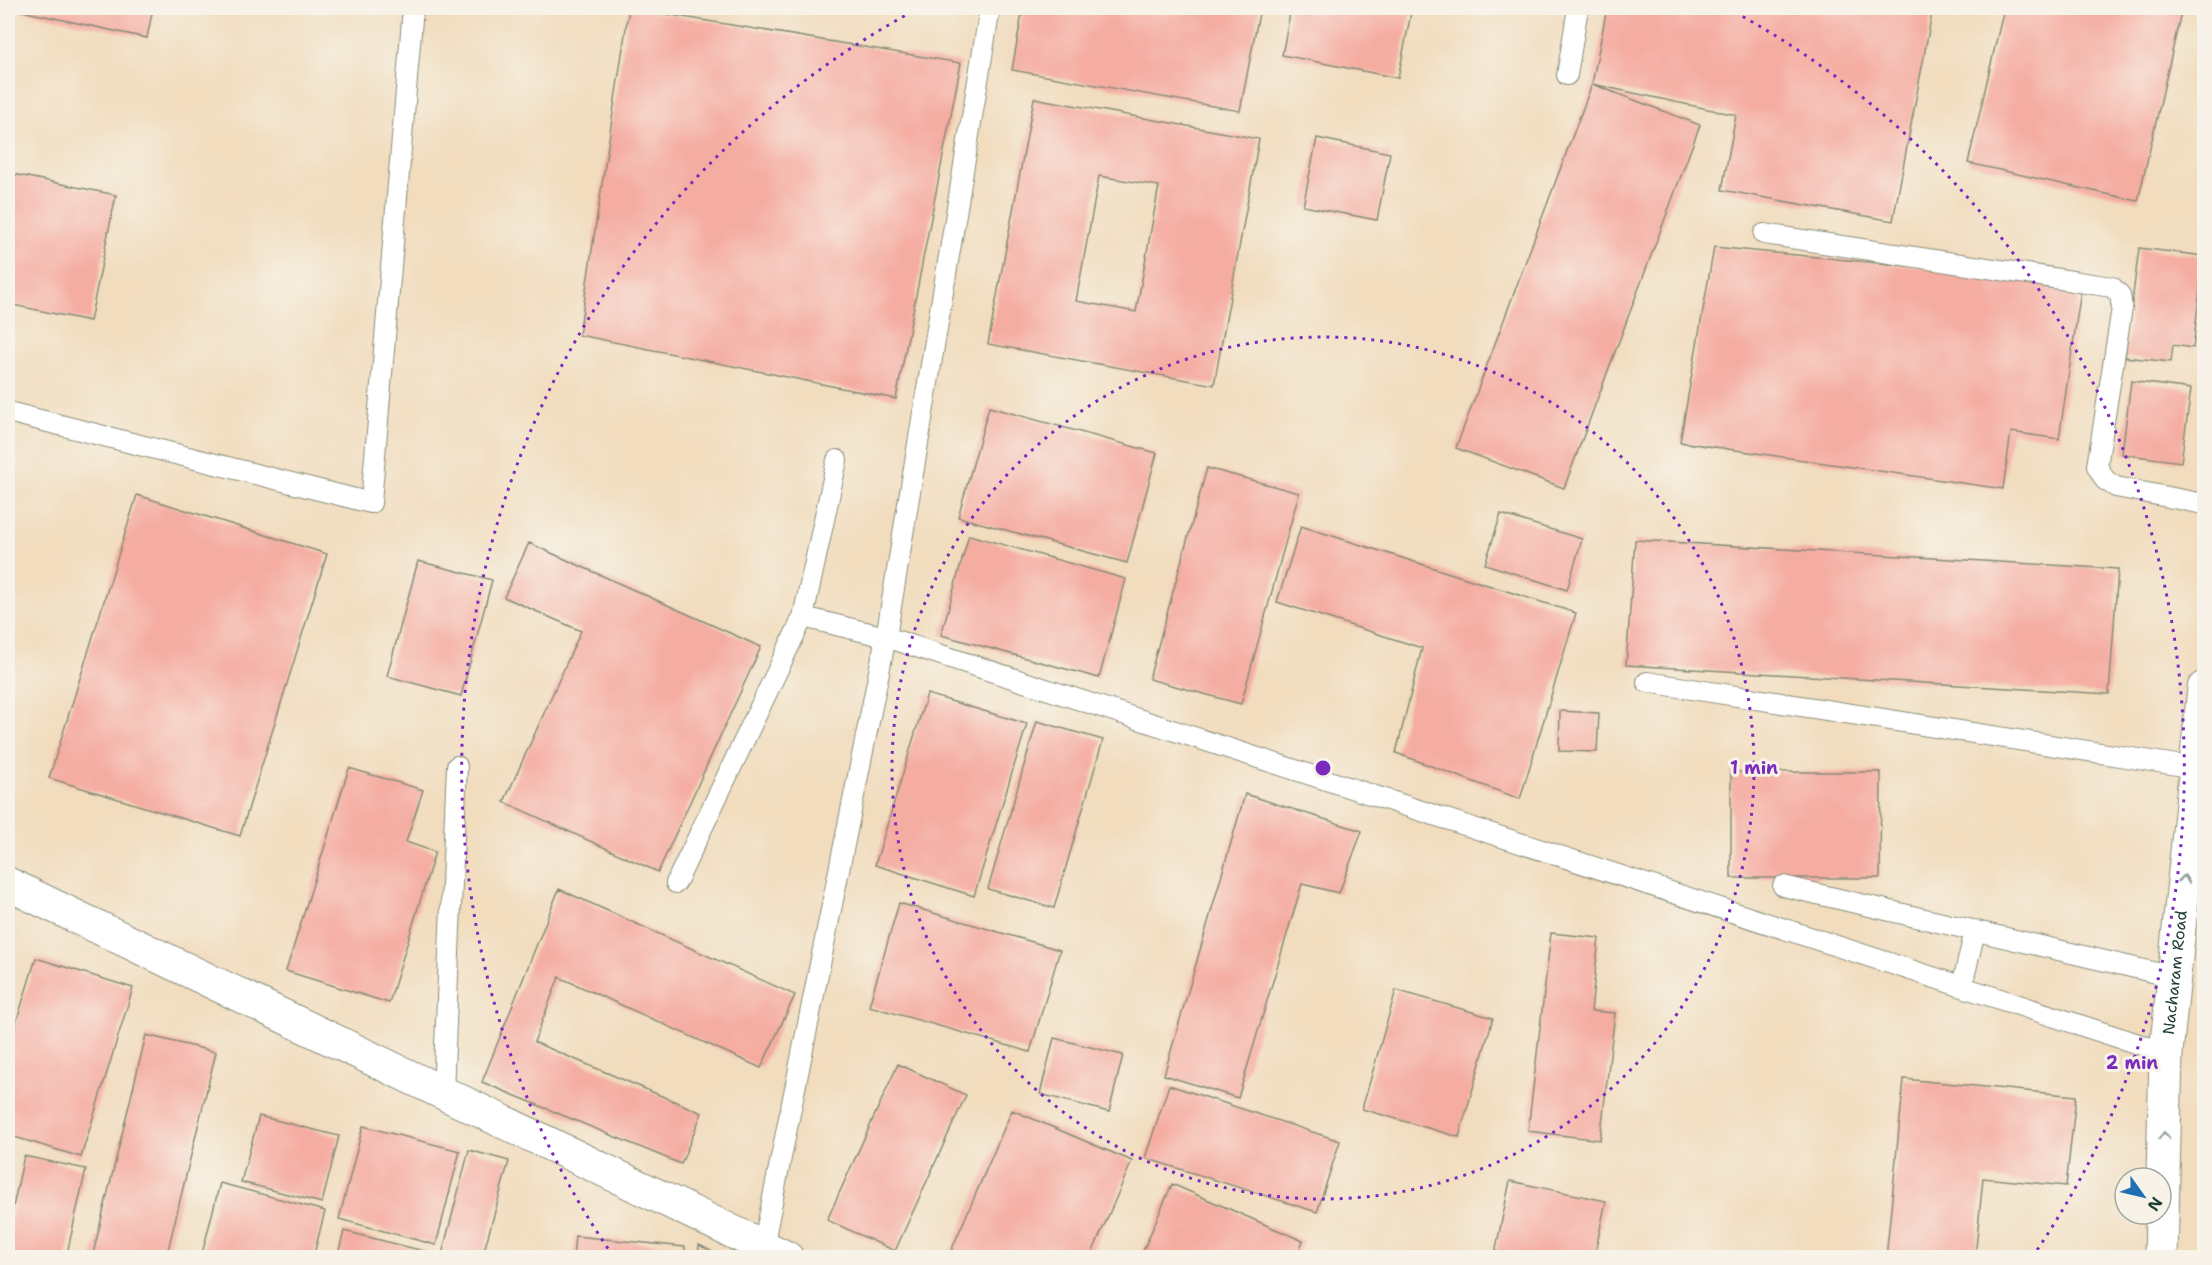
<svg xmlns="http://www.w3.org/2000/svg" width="2212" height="1265" viewBox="0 0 2212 1265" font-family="'Shantell Sans',sans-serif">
<rect width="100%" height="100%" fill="#f7f3e8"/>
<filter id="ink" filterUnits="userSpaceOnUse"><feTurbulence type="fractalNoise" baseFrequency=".0167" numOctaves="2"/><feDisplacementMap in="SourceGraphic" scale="12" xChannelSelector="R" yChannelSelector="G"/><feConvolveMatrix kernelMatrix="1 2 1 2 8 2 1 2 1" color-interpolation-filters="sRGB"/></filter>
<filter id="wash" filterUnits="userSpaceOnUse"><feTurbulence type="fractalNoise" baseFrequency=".008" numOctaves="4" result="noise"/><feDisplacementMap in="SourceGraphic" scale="24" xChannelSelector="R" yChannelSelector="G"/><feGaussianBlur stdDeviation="1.35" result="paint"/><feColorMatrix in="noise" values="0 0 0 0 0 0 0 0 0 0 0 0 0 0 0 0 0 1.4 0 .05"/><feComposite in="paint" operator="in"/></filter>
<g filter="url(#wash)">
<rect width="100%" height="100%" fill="#f1dcbd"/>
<g id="blocks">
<path fill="#f5aca1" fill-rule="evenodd" d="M8,8H153L147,38Z
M629,8L961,63L896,399L579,335Z
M1023,8H1260L1240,111L1012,70Z
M1291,8H1412L1398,78L1282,55Z
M1607,8H1933L1893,221L1722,190L1736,115L1592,84L1700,125L1564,488L1456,448L1592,84Z
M2004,8H2182L2138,201L1968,163Z
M1034,98L1259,139L1214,385L988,344ZM1099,176L1159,186L1136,312L1076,301Z
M1317,138L1390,153L1377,220L1303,206Z
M8,173L116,195L90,321L8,304Z
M1714,247L2082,283L2059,439L2011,432L2003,489L1680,442Z
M2139,248L2204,256L2193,348L2173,345L2171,362L2125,357Z
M2131,381L2191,389L2181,462L2122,454Z
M989,407L1157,453L1127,563L958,517Z
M1207,468L1299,493L1241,704L1149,679Z
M137,495L327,554L240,836L49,778Z
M1501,514L1582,539L1567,590L1485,564Z
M1301,526L1576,613L1520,799L1396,753L1422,648L1277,602Z
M969,535L1126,579L1099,678L941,635Z
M1635,540L2118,569L2109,694L1626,665Z
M529,543L761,647L658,872L504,802L581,631L504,597Z
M418,561L492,580L461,696L387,676Z
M927,694L1027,724L974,896L875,865Z
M1560,711L1599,713L1597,752L1559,751Z
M1037,721L1103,740L1054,908L988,889Z
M349,768L423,790L406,842L435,852L389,1003L286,971Z
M1731,772H1881L1880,878H1731Z
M1245,794L1362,831L1339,893L1302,884L1238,1098L1164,1075Z
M559,889L795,995L761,1068L559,977L534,1042L702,1113L681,1164L482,1082Z
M899,903L1060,950L1030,1052L869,1006Z
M1551,933L1599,938L1591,1011L1615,1013L1600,1140L1528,1131Z
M36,958L133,988L81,1157L8,1135V1049Z
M1396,990L1493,1018L1459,1137L1362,1109Z
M146,1035L216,1052L166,1258H92Z
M1054,1038L1123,1055L1109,1112L1040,1094Z
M898,1064L966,1095L895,1251L827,1220Z
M1904,1079L2076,1096L2066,1186L1983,1178L1975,1258H1886Z
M1169,1085L1340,1141L1317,1212L1145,1158Z
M1012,1110L1132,1161L1090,1258H948Z
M259,1116L339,1136L322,1203L241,1182Z
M363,1126L460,1151L436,1245L339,1219Z
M469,1150L509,1161L482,1258H441Z
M24,1156L86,1169L66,1258H8V1230Z
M1510,1181L1606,1201L1594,1258H1494Z
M220,1183L325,1211L313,1258H201Z
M1172,1184L1303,1241L1296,1258H1140Z
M344,1231L428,1252L427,1258H337Z
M575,1236L685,1247L684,1258H573Z
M699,1245L726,1258H698Z"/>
</g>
</g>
<g filter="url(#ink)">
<use href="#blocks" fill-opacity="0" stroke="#888c78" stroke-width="1.5"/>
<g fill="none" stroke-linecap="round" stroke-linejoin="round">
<defs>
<path id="service" d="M1567,75L1578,8
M1764,234L2112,287L2120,295L2122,308L2097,466L2105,480L2116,487L2204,504
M8,412L371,503L413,8
M803,617L837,460
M1647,682L2196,768
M676,883L803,617L886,637L2166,1053
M1783,886L2174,977
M1962,986L1975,931
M443,1093L457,766
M763,1247L886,637L990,8"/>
<path id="minor" d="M8,884L787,1258"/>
<g id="secondary">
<path id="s1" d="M2161,1258L2166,1053L2204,688"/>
</g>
</defs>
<use href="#service" stroke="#888c78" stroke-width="22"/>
<use href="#minor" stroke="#888c78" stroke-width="35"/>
<use href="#secondary" stroke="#888c78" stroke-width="35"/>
<use href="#service" stroke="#fff" stroke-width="20"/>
<use href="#minor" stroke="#fff" stroke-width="33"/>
<use href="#secondary" stroke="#fff" stroke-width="33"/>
</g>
<defs><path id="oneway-chevron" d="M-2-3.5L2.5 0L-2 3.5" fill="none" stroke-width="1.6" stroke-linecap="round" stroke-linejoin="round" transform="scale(1.5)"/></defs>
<g stroke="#8f9e9a">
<use href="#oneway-chevron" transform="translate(2184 879) rotate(-84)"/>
<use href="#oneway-chevron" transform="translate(2164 1136) rotate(-89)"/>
</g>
</g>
<g fill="none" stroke="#7b2cbf" stroke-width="3" stroke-dasharray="3 6">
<circle cx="1323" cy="768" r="431"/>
<path d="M613 1256A861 861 0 0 1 919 8M1727 8A861 861 0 0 1 2033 1256"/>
</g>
<g text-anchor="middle" stroke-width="6" stroke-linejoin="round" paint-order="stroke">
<g font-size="16" fill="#1f3d34" stroke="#f7f3e8">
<text dy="6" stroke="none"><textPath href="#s1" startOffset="286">Nacharam Road</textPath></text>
</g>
</g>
<circle cx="1323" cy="768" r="9" fill="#7b2cbf" stroke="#f7f3e8" stroke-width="3"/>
<g font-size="18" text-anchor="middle" font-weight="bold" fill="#7b2cbf" stroke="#f7f3e8" stroke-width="6" stroke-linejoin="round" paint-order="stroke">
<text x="1754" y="774">1 min</text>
<text x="2132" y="1069">2 min</text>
</g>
<rect width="2212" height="1265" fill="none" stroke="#f7f3e8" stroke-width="30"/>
<g transform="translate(2143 1196) rotate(124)"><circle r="28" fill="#f7f3e8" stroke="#a1aaa0" stroke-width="1.5"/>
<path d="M0-4.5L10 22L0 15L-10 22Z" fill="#1f6fb2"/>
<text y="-9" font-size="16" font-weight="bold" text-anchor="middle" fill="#1f3d34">N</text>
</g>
</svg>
